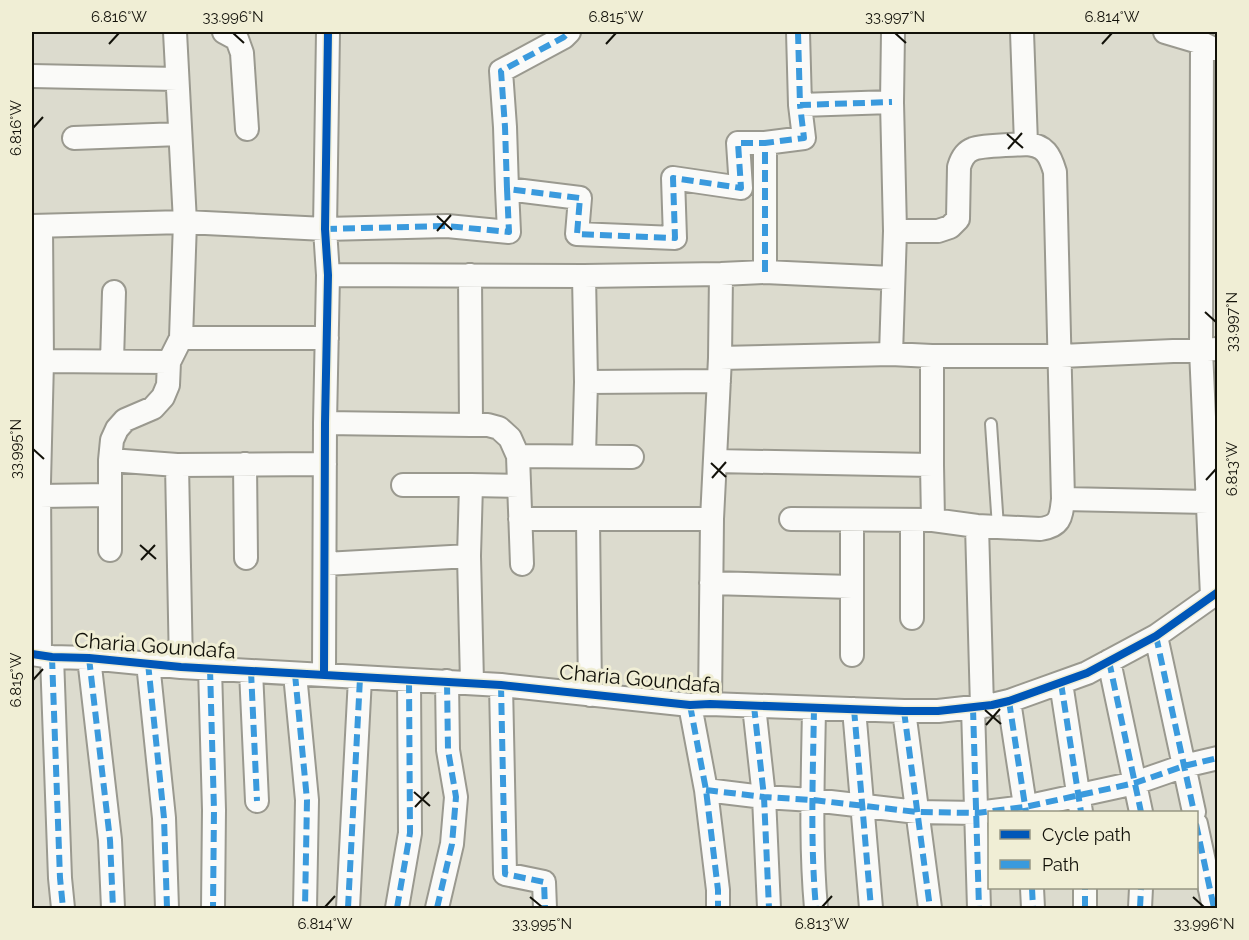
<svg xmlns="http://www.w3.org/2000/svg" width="1249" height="940" viewBox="0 0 1249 940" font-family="Raleway,sans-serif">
<rect width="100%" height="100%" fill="#dcdbce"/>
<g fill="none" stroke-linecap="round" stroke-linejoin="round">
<defs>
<path id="lane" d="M991,424L998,527"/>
<path id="street" d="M224,32L237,39L242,53L247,129
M798,32L800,105L892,102
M1022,32L1026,144C1045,145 1050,155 1055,172L1063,499L1208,502
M1165,32L1202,43L1214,49
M1202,43L1201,350L1212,596
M32,76L177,79
M74,138L180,134
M507,189L505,127L501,71L564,37L569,32
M32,226L185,222L325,229L447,226L509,232L507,189L580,198L577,234L675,238L673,178L741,188L738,143H765
M895,231H938L950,227L958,219L959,167C961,160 965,152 973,149C982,145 1015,145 1026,144
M765,272V143L804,138L800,105
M328,275L584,276L721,274L765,272L892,278
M470,275L471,425H488L499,428L510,438L518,456L522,564
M584,276L586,382L584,455
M181,338H327
M891,354L895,231L892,102L893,32
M720,358L891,354L932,356H1061L1218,349
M42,361L169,362
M112,361L114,292
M586,382L719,381
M325,423L471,425
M518,456L632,457
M110,460L177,465L325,464
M715,461L932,465V356
M245,464L246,558
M177,465L181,667
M932,465L933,520
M403,485H471
M39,496L110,495
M520,519H712
M588,519L590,695
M791,519L933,520L977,526L1040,529C1061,526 1061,517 1063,499
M852,520V655
M977,526L982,707
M110,550V460L112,440L117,429L125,420L153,408L163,397L168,385L169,362L181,338L185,222L175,32
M469,556L472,682
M325,564L469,556L471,485L519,486
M711,583L852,587
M912,618V520
M1156,636L1194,812
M32,654L52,657L89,658L181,667L501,685L690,705L710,704L904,711H938L992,705L1009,701L1087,673L1156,636L1218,592
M40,655L39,482L42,361L41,226
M52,657L60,878L63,908
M89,658L110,840L113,908
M1109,661L1141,812
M148,663L164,818L167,908
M210,668L214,810L213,908
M251,671L257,801
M295,674L307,800L305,908
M324,674L325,423L328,275L325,229L328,32
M1061,683L1081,812
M501,685L505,874L544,882L545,908
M1009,701L1026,812
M710,704L712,519L720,358L721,274
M690,705L706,790L718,890V908
M754,706L764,797L769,908
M814,708C813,774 810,842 816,908
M973,708L979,908
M854,709L871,908
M904,711L930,908
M706,790L764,797L813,800L917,812L977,813L1025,807L1135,783L1184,766L1218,758
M1196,824L1214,908
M1032,888L1033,908
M348,908L360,678
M397,908L410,833L409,680
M437,908L452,844L456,797L448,750L447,681
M1085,908V888
M1140,908L1141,888"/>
</defs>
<use href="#lane" stroke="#9a998f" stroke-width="14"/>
<use href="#street" stroke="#9a998f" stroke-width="26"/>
<use href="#lane" stroke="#fafaf8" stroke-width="10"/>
<use href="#street" stroke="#fafaf8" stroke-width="22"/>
<path stroke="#3a9add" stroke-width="6" stroke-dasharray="12 6" stroke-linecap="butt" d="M798,32L800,105L892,102
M507,189L505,127L501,71L564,37L569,32
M325,229L447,226L509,232L507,189L580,198L577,234L675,238L673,178L741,188L738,143H765
M765,272V143L804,138L800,105
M1156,636L1194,812
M52,657L60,878L63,908
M89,658L110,840L113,908
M1109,661L1141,812
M148,663L164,818L167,908
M210,668L214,810L213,908
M251,671L257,801
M295,674L307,800L305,908
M1061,683L1081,812
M501,685L505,874L544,882L545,908
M1009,701L1026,812
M690,705L706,790L718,890V908
M754,706L764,797L769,908
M814,708C813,774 810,842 816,908
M973,708L979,908
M854,709L871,908
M904,711L930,908
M706,790L764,797L813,800L917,812L977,813L1025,807L1135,783L1184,766L1218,758
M1196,824L1214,908
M1032,888L1033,908
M348,908L360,678
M397,908L410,833L409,680
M437,908L452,844L456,797L448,750L447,681
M1085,908V888
M1140,908L1141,888"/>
<defs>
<path id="cycleway" d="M32,654L52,657L89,658L181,667L501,685L690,705L710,704L904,711H938L992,705L1009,701L1087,673L1156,636L1218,592
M324,674L325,423L328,275L325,229L328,32"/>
</defs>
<use href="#cycleway" stroke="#f0eed5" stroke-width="11"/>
<use href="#cycleway" stroke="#0057b8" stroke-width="8"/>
</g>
<path fill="none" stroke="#121109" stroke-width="2" d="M233,33L244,43M895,33L906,43M109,44L119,33M606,44L616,33M1102,44L1112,33M33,128L43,117M1007,134L1023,148M1008,149L1022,133M437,216L452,230M437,231L451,215M1205,312L1216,322M33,449L44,459M711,463L726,477M712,478L726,462M1206,480L1216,469M140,545L156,559M141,560L155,545M33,680L43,669M985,710L1001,724M986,725L1000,709M414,792L430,806M415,807L429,792M530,897L542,907M1193,897L1204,907M325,907L335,896M822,907L832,896"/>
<g text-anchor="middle" stroke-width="6" stroke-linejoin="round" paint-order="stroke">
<g font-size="21" fill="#121109" stroke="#f0eed5">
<text transform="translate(155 646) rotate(4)" y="7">Charia Goundafa</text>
<text transform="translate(640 679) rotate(5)" y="7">Charia Goundafa</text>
</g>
</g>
<rect width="1249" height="940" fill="none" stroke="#f0eed5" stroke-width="66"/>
<rect x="988" y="811" width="210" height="78" fill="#f0eed5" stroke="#979683" stroke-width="1.5"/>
<rect x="1000" y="830" width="30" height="9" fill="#0057b8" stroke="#979683" stroke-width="1.5"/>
<text x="1042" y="841" font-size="18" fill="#121109">Cycle path</text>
<rect x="1000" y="860" width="30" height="9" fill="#3a9add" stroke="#979683" stroke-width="1.5"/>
<text x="1042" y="871" font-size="18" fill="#121109">Path</text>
<rect x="33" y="33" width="1183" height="874" fill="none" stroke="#121109" stroke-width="2"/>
<g font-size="15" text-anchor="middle" fill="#121109">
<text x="119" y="22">6.816°W</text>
<text x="233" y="22">33.996°N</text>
<text x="616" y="22">6.815°W</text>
<text x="895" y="22">33.997°N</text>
<text x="1112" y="22">6.814°W</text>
<text transform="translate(16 128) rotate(-90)" y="5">6.816°W</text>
<text transform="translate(1232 322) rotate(-90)" y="5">33.997°N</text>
<text transform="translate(16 449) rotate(-90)" y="5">33.995°N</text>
<text transform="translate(1232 469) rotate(-90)" y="5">6.813°W</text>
<text transform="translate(16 680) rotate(-90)" y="5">6.815°W</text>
<text x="325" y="929">6.814°W</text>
<text x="542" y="929">33.995°N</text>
<text x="822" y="929">6.813°W</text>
<text x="1204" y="929">33.996°N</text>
</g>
</svg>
